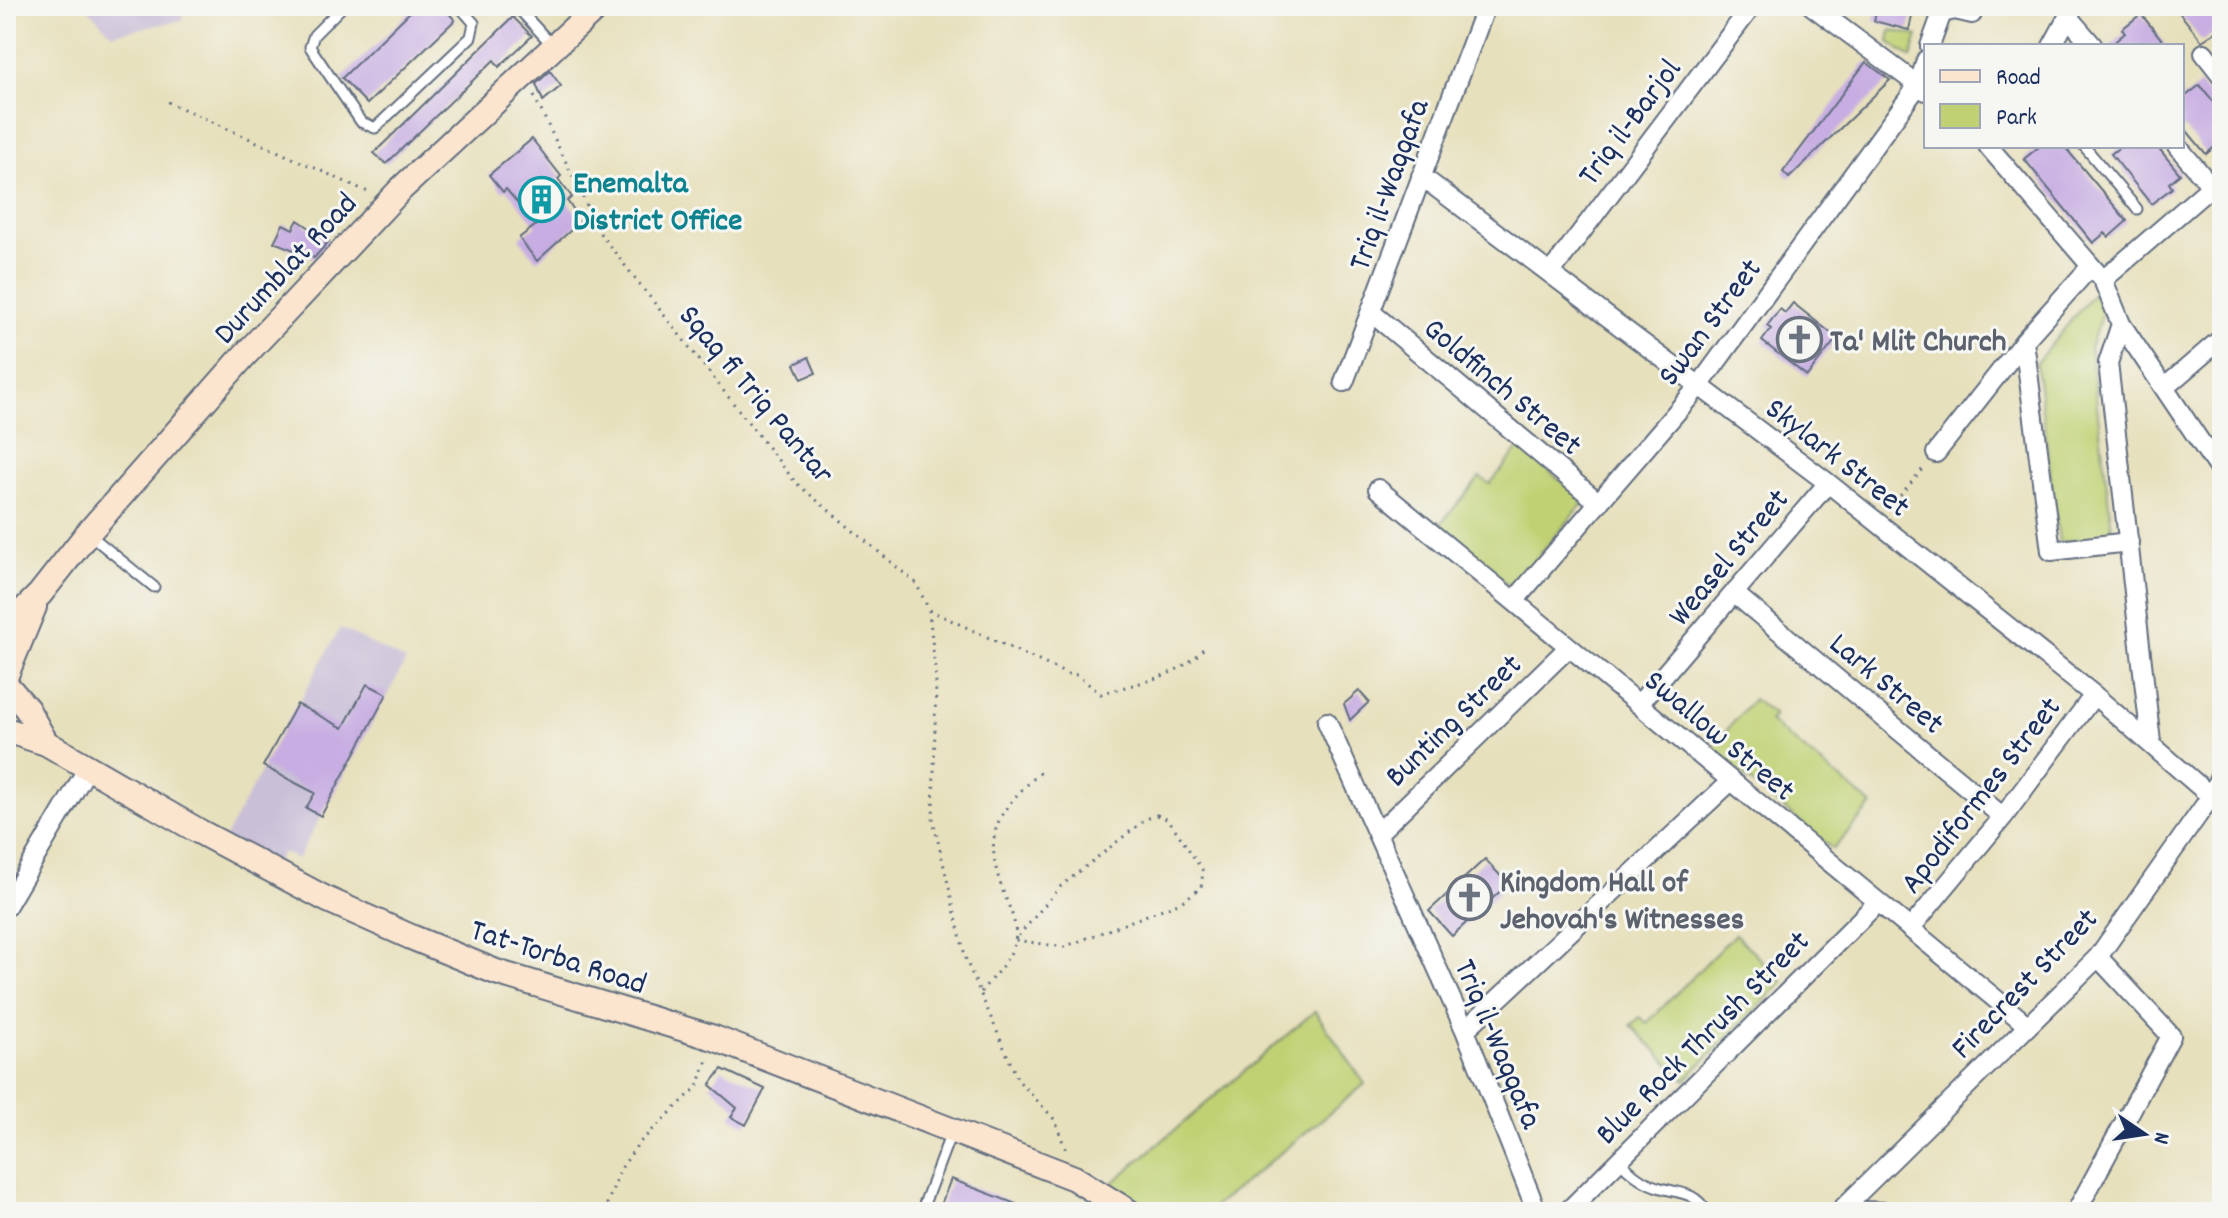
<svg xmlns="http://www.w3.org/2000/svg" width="2228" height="1218" viewBox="0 0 2228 1218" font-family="Dekko,sans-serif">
<rect width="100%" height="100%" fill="#f6f6f2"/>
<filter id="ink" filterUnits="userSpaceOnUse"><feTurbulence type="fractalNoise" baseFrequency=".0125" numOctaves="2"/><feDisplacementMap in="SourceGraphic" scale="16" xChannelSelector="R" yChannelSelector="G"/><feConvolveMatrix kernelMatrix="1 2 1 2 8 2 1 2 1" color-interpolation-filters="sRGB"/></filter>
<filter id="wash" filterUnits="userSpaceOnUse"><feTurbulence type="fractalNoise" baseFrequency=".006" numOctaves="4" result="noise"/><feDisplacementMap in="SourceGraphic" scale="32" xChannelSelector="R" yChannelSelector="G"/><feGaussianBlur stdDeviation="1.8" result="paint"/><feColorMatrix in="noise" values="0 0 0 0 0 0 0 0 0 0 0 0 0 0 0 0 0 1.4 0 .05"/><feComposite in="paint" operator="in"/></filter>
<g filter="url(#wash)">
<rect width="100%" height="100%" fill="#e7e0bc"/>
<path fill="#c9bfd7" d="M85,6H184L183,20L112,34Z
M340,628L406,661L297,860L283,852L274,865L223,841Z"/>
<path fill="#c0d173" stroke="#6e8068" stroke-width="2" d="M1891,30L1918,36L1911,58L1889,42Z
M2093,294L2103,310L2090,348L2113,537L2059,542L2036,363Z
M1520,447L1585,501L1512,588L1439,526L1480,477L1490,484Z
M1753,699L1774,715L1769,721L1872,805L1833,849L1711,749Z
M1735,934L1783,982L1685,1080L1631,1025L1640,1017L1647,1023Z
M1315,1011L1365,1084L1208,1212H1147L1110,1185Z"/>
<g id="blocks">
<path fill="#c7ade2" d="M416,6H442L455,20L367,104L342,78Z
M1877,6H1914L1909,30L1874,21Z
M2174,6H2222V28L2202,41Z
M2141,14L2167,46H2110L2125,33L2122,29Z
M513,17L532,36L499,67L494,60L386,164L374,153Z
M1866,62L1890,80L1789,178L1783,172Z
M550,71L561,86L543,101L536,84Z
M2200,85L2222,112V141L2206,154L2182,125V99Z
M532,139L561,176L558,179L572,197L567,201L582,220L537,261L519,238L536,225L506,189L503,192L489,175Z
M2040,146H2064L2127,221L2109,237L2105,233L2093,243L2024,159Z
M2121,146H2157L2180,174L2169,183L2172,188L2151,204L2111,154Z
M298,220L329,241L314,258L274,242L283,224L293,229Z
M1793,303L1837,338L1807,376L1762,341L1771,329L1767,326L1780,309L1785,313Z
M809,357L816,373L802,379L795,364Z
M367,684L387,694L321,816L306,808L315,793L263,766L297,704L343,728Z
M1359,691L1369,702L1350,720L1344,704Z
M1485,859L1508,884L1452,936L1429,911Z
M722,1069L765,1089L746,1125L731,1117L737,1108L710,1085Z
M951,1179L1034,1211V1212H938Z"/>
</g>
</g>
<g filter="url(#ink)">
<use href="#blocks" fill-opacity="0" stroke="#626d7f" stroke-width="2"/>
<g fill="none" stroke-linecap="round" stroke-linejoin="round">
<defs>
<path id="lane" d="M343,6L314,35L310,47L361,122L375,128L471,37L474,23L459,6
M516,6L553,46
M2084,146L2137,209
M90,535L154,587
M1619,1160C1628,1170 1638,1179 1650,1184C1673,1195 1692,1187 1707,1212
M921,1212L951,1133"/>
<path id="street" d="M1812,6L1926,91
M2068,17L2093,46
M1930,46L1942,13L1955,10L1972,14
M2052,46L2074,6
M2204,53L2222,76
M1988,146L2103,280L2121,324L2222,474
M2177,146L2211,186
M1421,176L1828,483L2094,695L2222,806
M1551,272L1752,6
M2103,280L2222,177
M1372,313L1599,503
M2121,324L2108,363L2151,742
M2024,341L2051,551L2129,542
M1344,382L1486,6
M2164,388L2222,338
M1936,453L2024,341L2091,266
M1378,489L2027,1025
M1735,594L2003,817
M1514,601L1699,386L1919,84L1926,60
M1639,704L1828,483
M1327,722L1465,1030L1537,1212
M1377,834L1569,647
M6,907L89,766
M1910,929L2003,817L2094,695
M1465,1030L1731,781
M1841,1210L1886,1212
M1567,1212L1878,902
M1839,1212L2098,957L2212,795L2222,772
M2076,1212L2171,1036L2098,957"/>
<path id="secondary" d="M6,628L40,594L88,533L242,358L402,188L598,6
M6,675L34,607
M8,687L27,709L46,743
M6,730L46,743L200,832L326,899L411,937L496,972L714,1038L1074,1178L1129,1212"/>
</defs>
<use href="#lane" stroke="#626d7f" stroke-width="13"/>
<use href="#street" stroke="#626d7f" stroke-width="22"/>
<use href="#secondary" stroke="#626d7f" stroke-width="28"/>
<path stroke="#626d7f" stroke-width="3" stroke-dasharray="2 6" stroke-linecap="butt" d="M534,96L601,235L796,483L916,583L929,610L936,679L933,820L966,960L1018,1080L1055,1120L1066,1151
M168,102L368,192
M1890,508L1926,465
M929,610L1067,674L1077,675L1101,694C1138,682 1179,678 1204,648
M1157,815L1169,820L1203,871L1201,888L1181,902L1064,947L1015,940L1061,886L1146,819Z
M981,992C992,977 1011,960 1015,941C1018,925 1010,909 1004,894C981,833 997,811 1041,772
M604,1212L620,1170L638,1144L698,1086L708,1057"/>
<use href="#lane" stroke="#fff" stroke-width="9"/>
<use href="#street" stroke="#fff" stroke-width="18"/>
<use href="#secondary" stroke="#fbe5cf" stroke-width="24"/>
</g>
</g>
<defs>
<symbol id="building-ring" viewBox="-11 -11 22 22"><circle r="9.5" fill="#f6f6f2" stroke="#0f9aa8" stroke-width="1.5"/><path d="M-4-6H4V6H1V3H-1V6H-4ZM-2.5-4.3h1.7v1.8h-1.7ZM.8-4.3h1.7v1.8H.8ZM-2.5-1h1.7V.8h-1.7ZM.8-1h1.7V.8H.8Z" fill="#0f9aa8"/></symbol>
<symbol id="church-ring" viewBox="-11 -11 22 22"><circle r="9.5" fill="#f6f6f2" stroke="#6b7280" stroke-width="1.5"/><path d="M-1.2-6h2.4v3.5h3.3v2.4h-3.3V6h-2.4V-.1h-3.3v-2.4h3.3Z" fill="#6b7280"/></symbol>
</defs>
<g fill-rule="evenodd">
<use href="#building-ring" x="516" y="174" width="51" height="51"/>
<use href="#church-ring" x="1774" y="314" width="51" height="51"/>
<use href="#church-ring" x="1444" y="872" width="51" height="51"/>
</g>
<g text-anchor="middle" stroke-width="6" stroke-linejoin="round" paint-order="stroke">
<g font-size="32" fill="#1b2f5e" stroke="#f6f6f2">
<text transform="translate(1628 121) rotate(-53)" y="11">Triq il-Barjol</text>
<text transform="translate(1387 184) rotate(-70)" y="11">Triq il-Waqqafa</text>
<text transform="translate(284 267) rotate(-47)" y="11">Durumblat Road</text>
<text transform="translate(1708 321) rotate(-53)" y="11">Swan Street</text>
<text transform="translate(1504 385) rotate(40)" y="11">Goldfinch Street</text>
<text transform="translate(758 393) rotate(50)" y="11">Sqaq fi Triq Pantar</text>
<text transform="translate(1839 456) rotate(38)" y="11">Skylark Street</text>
<text transform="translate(1727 556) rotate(-50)" y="11">Weasel Street</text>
<text transform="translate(1888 682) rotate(40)" y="11">Lark Street</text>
<text transform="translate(1452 719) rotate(-44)" y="11">Bunting Street</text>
<text transform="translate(1721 734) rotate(40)" y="11">Swallow Street</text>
<text transform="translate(1979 794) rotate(-52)" y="11">Apodiformes Street</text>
<text transform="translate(559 955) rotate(18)" y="11">Tat-Torba Road</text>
<text transform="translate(2023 982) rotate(-46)" y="11">Firecrest Street</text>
<text transform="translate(1701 1036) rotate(-45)" y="11">Blue Rock Thrush Street</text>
<text transform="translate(1500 1043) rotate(67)" y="11">Triq il-Waqqafa</text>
</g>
<g font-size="32" font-weight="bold" fill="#0d838f" stroke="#f6f6f2" text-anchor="start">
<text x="573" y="192">Enemalta<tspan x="573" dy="37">District Office</tspan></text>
</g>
<g font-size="32" font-weight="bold" fill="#5b616d" stroke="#f6f6f2" text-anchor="start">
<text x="1830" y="350">Ta' Mlit Church</text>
<text x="1500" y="891">Kingdom Hall of<tspan x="1500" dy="37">Jehovah's Witnesses</tspan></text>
</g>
</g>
<rect width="2228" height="1218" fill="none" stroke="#f6f6f2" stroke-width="32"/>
<rect x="1924" y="44" width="260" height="104" fill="#f6f6f2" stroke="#9ea6b7" stroke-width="2"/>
<rect x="1940" y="70" width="40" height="12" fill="#fbe5cf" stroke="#9ea6b7" stroke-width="2"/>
<text x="1996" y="84" font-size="24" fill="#1b2f5e">Road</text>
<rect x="1940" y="104" width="40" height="24" fill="#c0d173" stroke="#9ea6b7" stroke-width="2"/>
<text x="1996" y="124" font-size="24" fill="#1b2f5e">Park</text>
<g transform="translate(2144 1134) rotate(103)" stroke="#f6f6f2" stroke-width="6" paint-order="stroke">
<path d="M0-6L14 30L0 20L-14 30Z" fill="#1b2f5e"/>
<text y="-12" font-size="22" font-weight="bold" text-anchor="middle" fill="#1b2f5e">N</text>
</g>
</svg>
